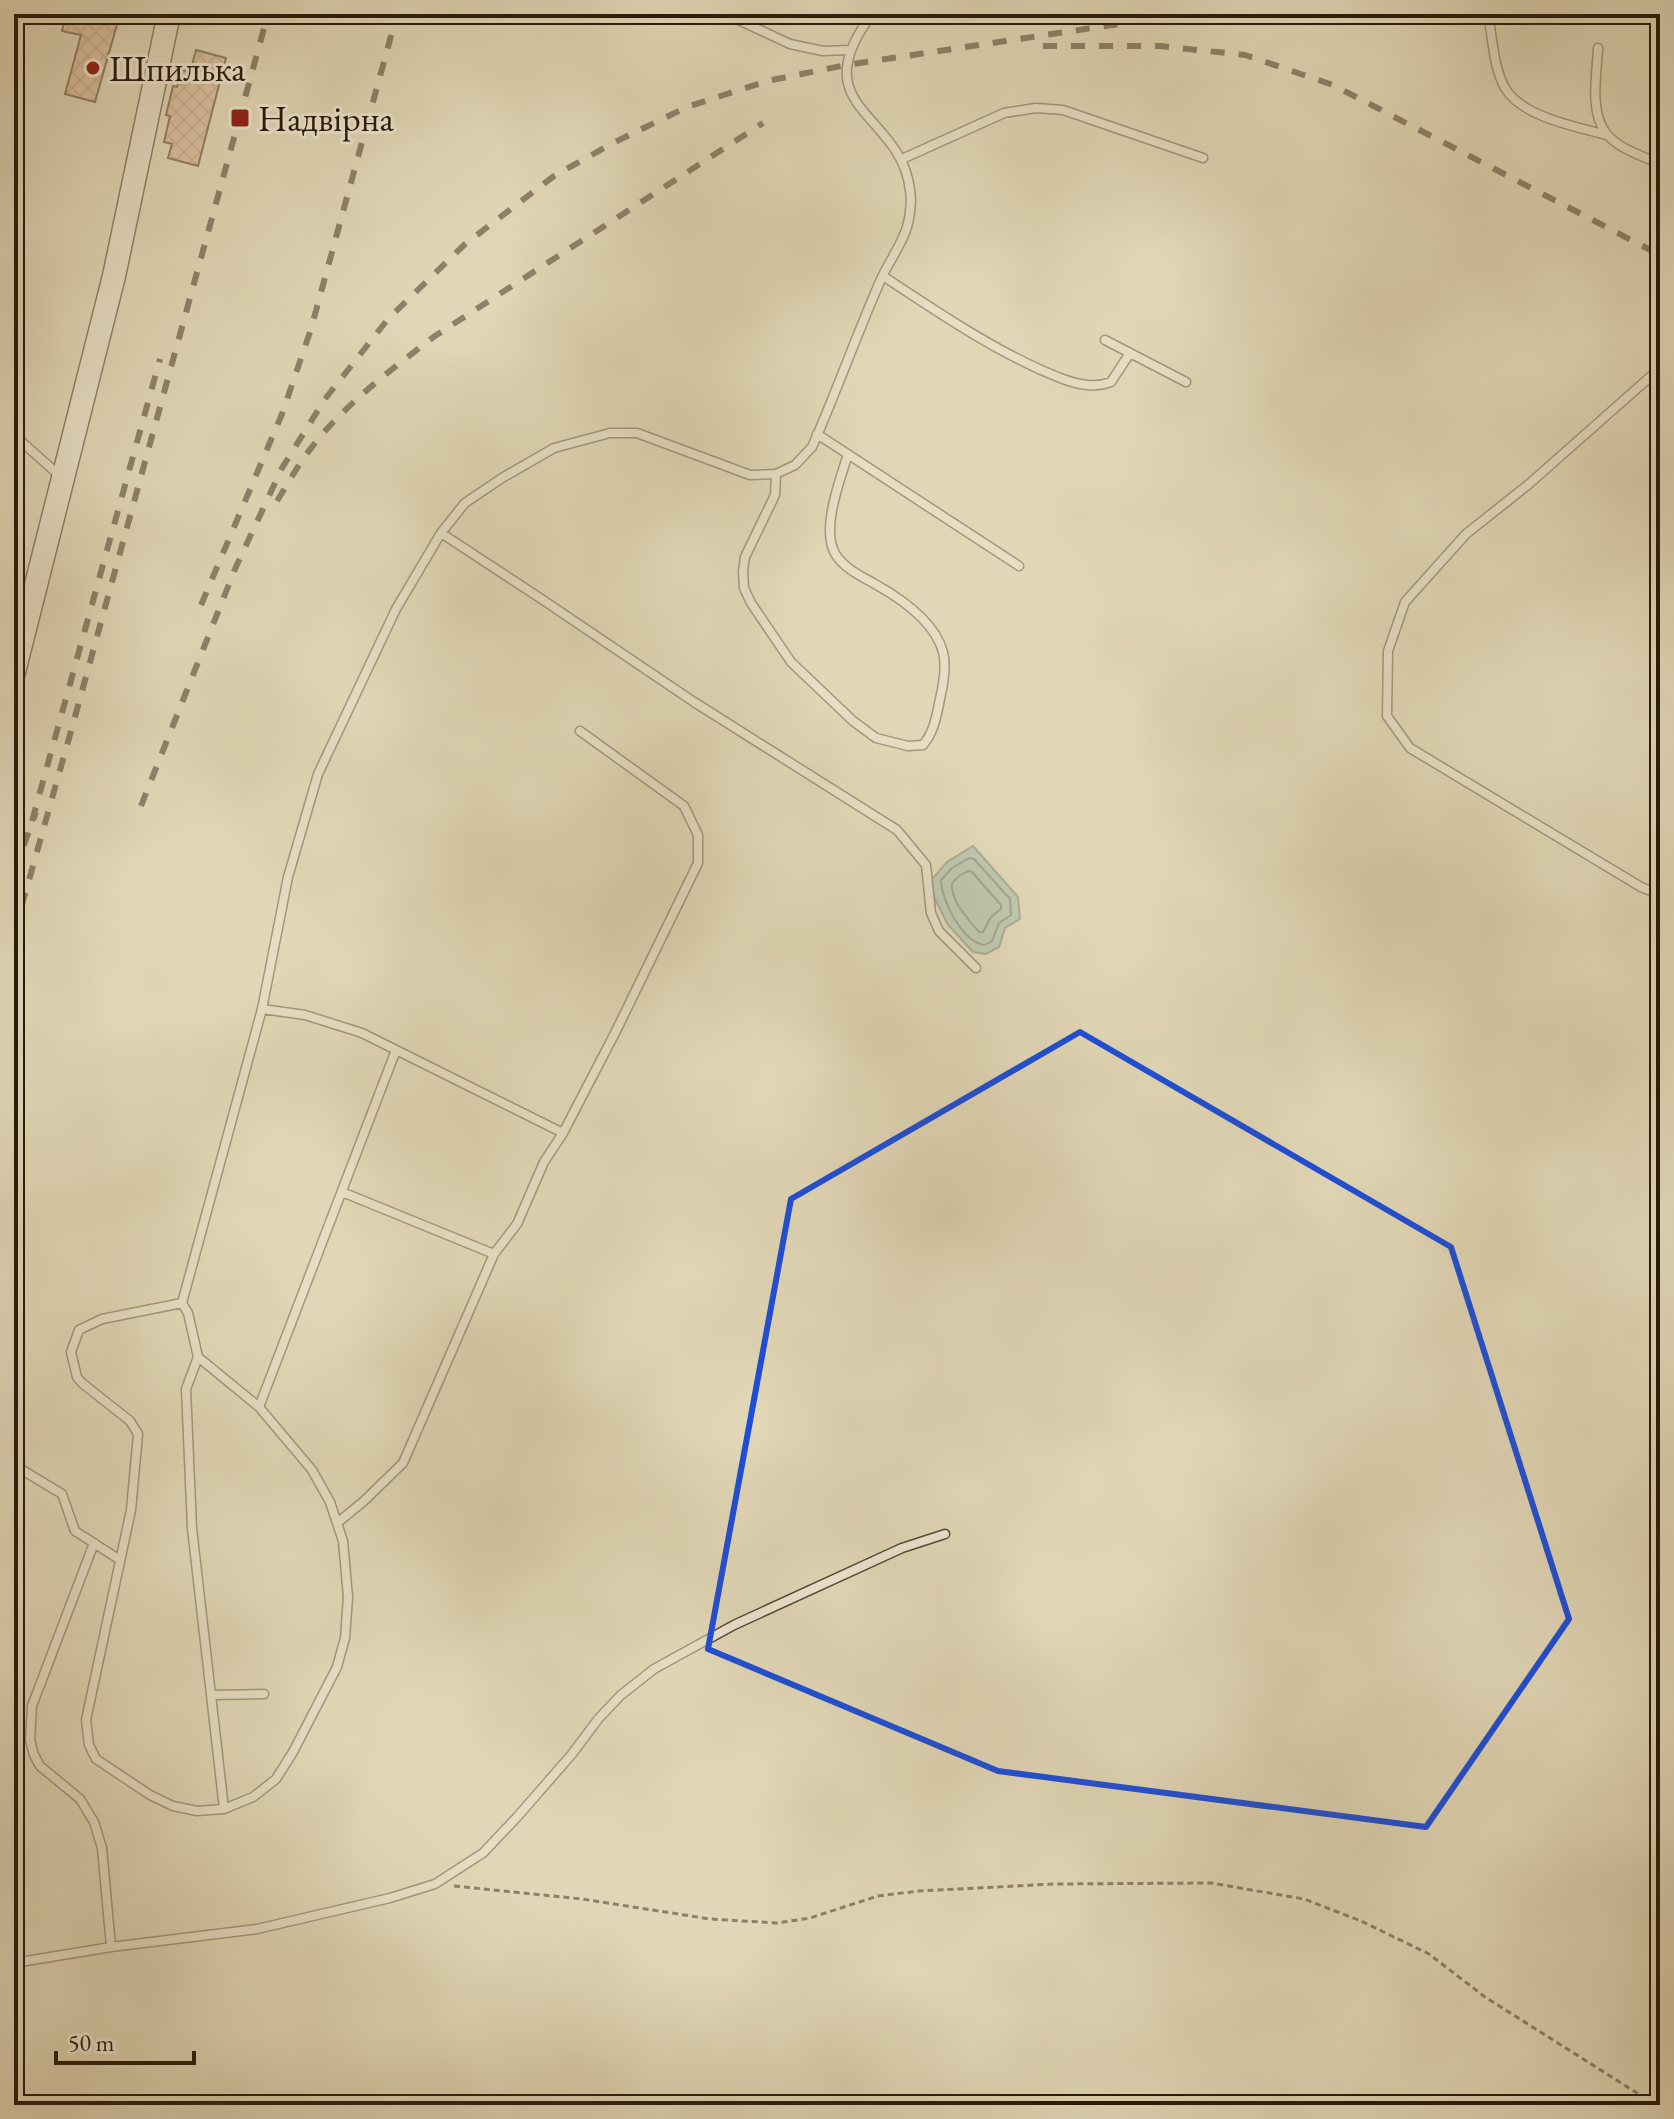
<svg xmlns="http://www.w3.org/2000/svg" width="1674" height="2119" viewBox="0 0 1674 2119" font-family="'EB Garamond',serif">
<defs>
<pattern id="building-cross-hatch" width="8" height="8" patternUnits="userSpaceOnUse" patternTransform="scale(2)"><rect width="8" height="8" fill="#d6a987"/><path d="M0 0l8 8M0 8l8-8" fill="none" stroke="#ae896d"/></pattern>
</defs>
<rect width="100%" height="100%" fill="#e1d7b7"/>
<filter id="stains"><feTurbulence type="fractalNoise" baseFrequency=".0025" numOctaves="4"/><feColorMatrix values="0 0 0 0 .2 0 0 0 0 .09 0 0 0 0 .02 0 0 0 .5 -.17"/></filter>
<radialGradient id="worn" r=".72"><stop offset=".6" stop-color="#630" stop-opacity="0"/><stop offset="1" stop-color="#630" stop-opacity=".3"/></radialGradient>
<path fill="#94baad" stroke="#697a6c" stroke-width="2" d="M973,846L1018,897L1020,919L1005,928L999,947L986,954L973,952L948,925L934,897L932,879L947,862Z"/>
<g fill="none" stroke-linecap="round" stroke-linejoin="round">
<path stroke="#5e6a5c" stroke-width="2" d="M969,858L974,859L1010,899L1011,915L999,923L992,941L985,945C963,943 941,900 941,880L952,868Z
M968,871L972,872L1001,905V909L991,917L983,932H979C967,918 951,902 952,883L959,876Z"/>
</g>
<path fill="url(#building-cross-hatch)" stroke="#281a0b" stroke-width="2" d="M66,14H120L95,102L65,94L81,35L62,31Z
M196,50L226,58L198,166L168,158L172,144L164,142L170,116L166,115L173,86L177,87L182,70L190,72Z"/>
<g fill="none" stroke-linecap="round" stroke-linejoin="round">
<defs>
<path id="lane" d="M726,14L790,44L823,51L850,50
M1490,26C1493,46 1495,70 1505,88C1522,117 1577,127 1607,135
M1598,48C1597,74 1589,111 1606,133C1618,149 1643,156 1660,164
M902,159L1004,113L1036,108L1063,110L1203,158
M883,276C933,309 984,344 1039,369C1055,376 1070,383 1087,385C1095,386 1103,385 1111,382L1130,353L1186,382
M1105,340L1130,353
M1660,371L1650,377L1529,484L1466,534L1405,602L1388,651L1387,716L1410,748L1641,887L1660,895
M817,434L1019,566
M14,435L60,476
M776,474L775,495L745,557L743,571L744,588L751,603L791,662L853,721L876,738L908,746L923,745C935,731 937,713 941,694C944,682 946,664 943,652C935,622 900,598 875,584C861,576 845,569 836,555C820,531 840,480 848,454
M441,533L540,598L694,702L897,830L926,865L931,913L939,931L976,968
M262,1009L305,1015L362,1033L563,1133
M342,1192L494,1254L517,1224L544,1162L563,1133L615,1033L698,863V835L684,806L580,731
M182,1303L102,1319L79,1330L71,1352L77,1377L82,1383L130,1421L138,1434L131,1510L86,1720L89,1745L96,1759L150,1795L173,1806L197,1811L224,1809L253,1797L276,1779L293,1752L337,1667L345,1638L348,1597L343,1541L330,1502L312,1470L259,1407L198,1357L188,1313L182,1303L262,1009L288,877L318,774L396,609L441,533L465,503L502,478L554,448L610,433H637L750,475L776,474L795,465L812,447C837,391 857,333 882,277C890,260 902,244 907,227C910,217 912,200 910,190C901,112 801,109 872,14
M198,1357L186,1389L192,1528L224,1809
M259,1407L396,1050
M14,1465L62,1494L75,1531L120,1560
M337,1523L364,1501L403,1463L494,1254
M94,1543L32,1706L30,1740L34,1755L40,1766L80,1799L94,1822L102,1848L111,1947
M211,1695L264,1694
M14,1963L111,1947L257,1929L390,1898L435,1884L483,1853L518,1816L572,1754L599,1718L621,1695L654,1669L734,1625L902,1548L945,1534"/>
<path id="secondary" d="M14,672L114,276L169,14"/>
</defs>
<use href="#lane" stroke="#564936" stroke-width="11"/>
<use href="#secondary" stroke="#281a0b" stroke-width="25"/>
<path stroke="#281a0b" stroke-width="3" stroke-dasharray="6 4" stroke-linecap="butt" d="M454,1886L582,1899L710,1919L777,1923L810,1918L878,1896L919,1891L1054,1884L1211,1883L1304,1899L1361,1921L1429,1954L1485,1997L1656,2105"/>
<use href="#lane" stroke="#ece5d0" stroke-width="8"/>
<use href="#secondary" stroke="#ece5d0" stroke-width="22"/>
<path stroke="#281a0b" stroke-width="6" stroke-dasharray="14 14" stroke-linecap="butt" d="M1043,46H1160L1245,55L1333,85L1660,255
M277,501C286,487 294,472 303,459C337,410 388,372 435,336L763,123
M201,605L282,414L311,329L397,14
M141,806L235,569L282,468L325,399L388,319L464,245L554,176L613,143L687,107L767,81L846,65L1185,14
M32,821L160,359
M14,872L36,812
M14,933L73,724L268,14"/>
</g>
<path d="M0 0H1674V2119H0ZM1080,1032L1451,1247L1569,1619L1426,1827L998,1771L708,1649L791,1199Z" fill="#e1d7b7" fill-opacity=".55" fill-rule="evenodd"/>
<path fill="none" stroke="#1d4ed8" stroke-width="6" stroke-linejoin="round" d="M1080,1032L1451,1247L1569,1619L1426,1827L998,1771L708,1649L791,1199Z"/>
<g fill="#8f2418" stroke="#ece5d0" stroke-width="3">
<circle cx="93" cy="68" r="8"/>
<rect x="230" y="108" width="20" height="20" rx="4"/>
</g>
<g text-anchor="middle" stroke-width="6" stroke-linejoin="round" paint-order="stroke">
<g font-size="36" fill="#281a0b" stroke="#ece5d0" text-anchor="start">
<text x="109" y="81">Шпилька</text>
<text x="258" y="131">Надвірна</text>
</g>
</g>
<rect width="1674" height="2119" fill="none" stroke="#e1d7b7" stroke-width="48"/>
<rect x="16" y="16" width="1642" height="2087" fill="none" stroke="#281a0b" stroke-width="4"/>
<rect x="24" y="24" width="1626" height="2071" fill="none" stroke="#281a0b" stroke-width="2"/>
<path d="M56 2051v12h138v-12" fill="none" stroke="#281a0b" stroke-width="4"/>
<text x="68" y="2051" font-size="24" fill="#281a0b" stroke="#ece5d0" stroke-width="6" paint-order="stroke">50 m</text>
<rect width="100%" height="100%" filter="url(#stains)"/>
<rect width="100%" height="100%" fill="url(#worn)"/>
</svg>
